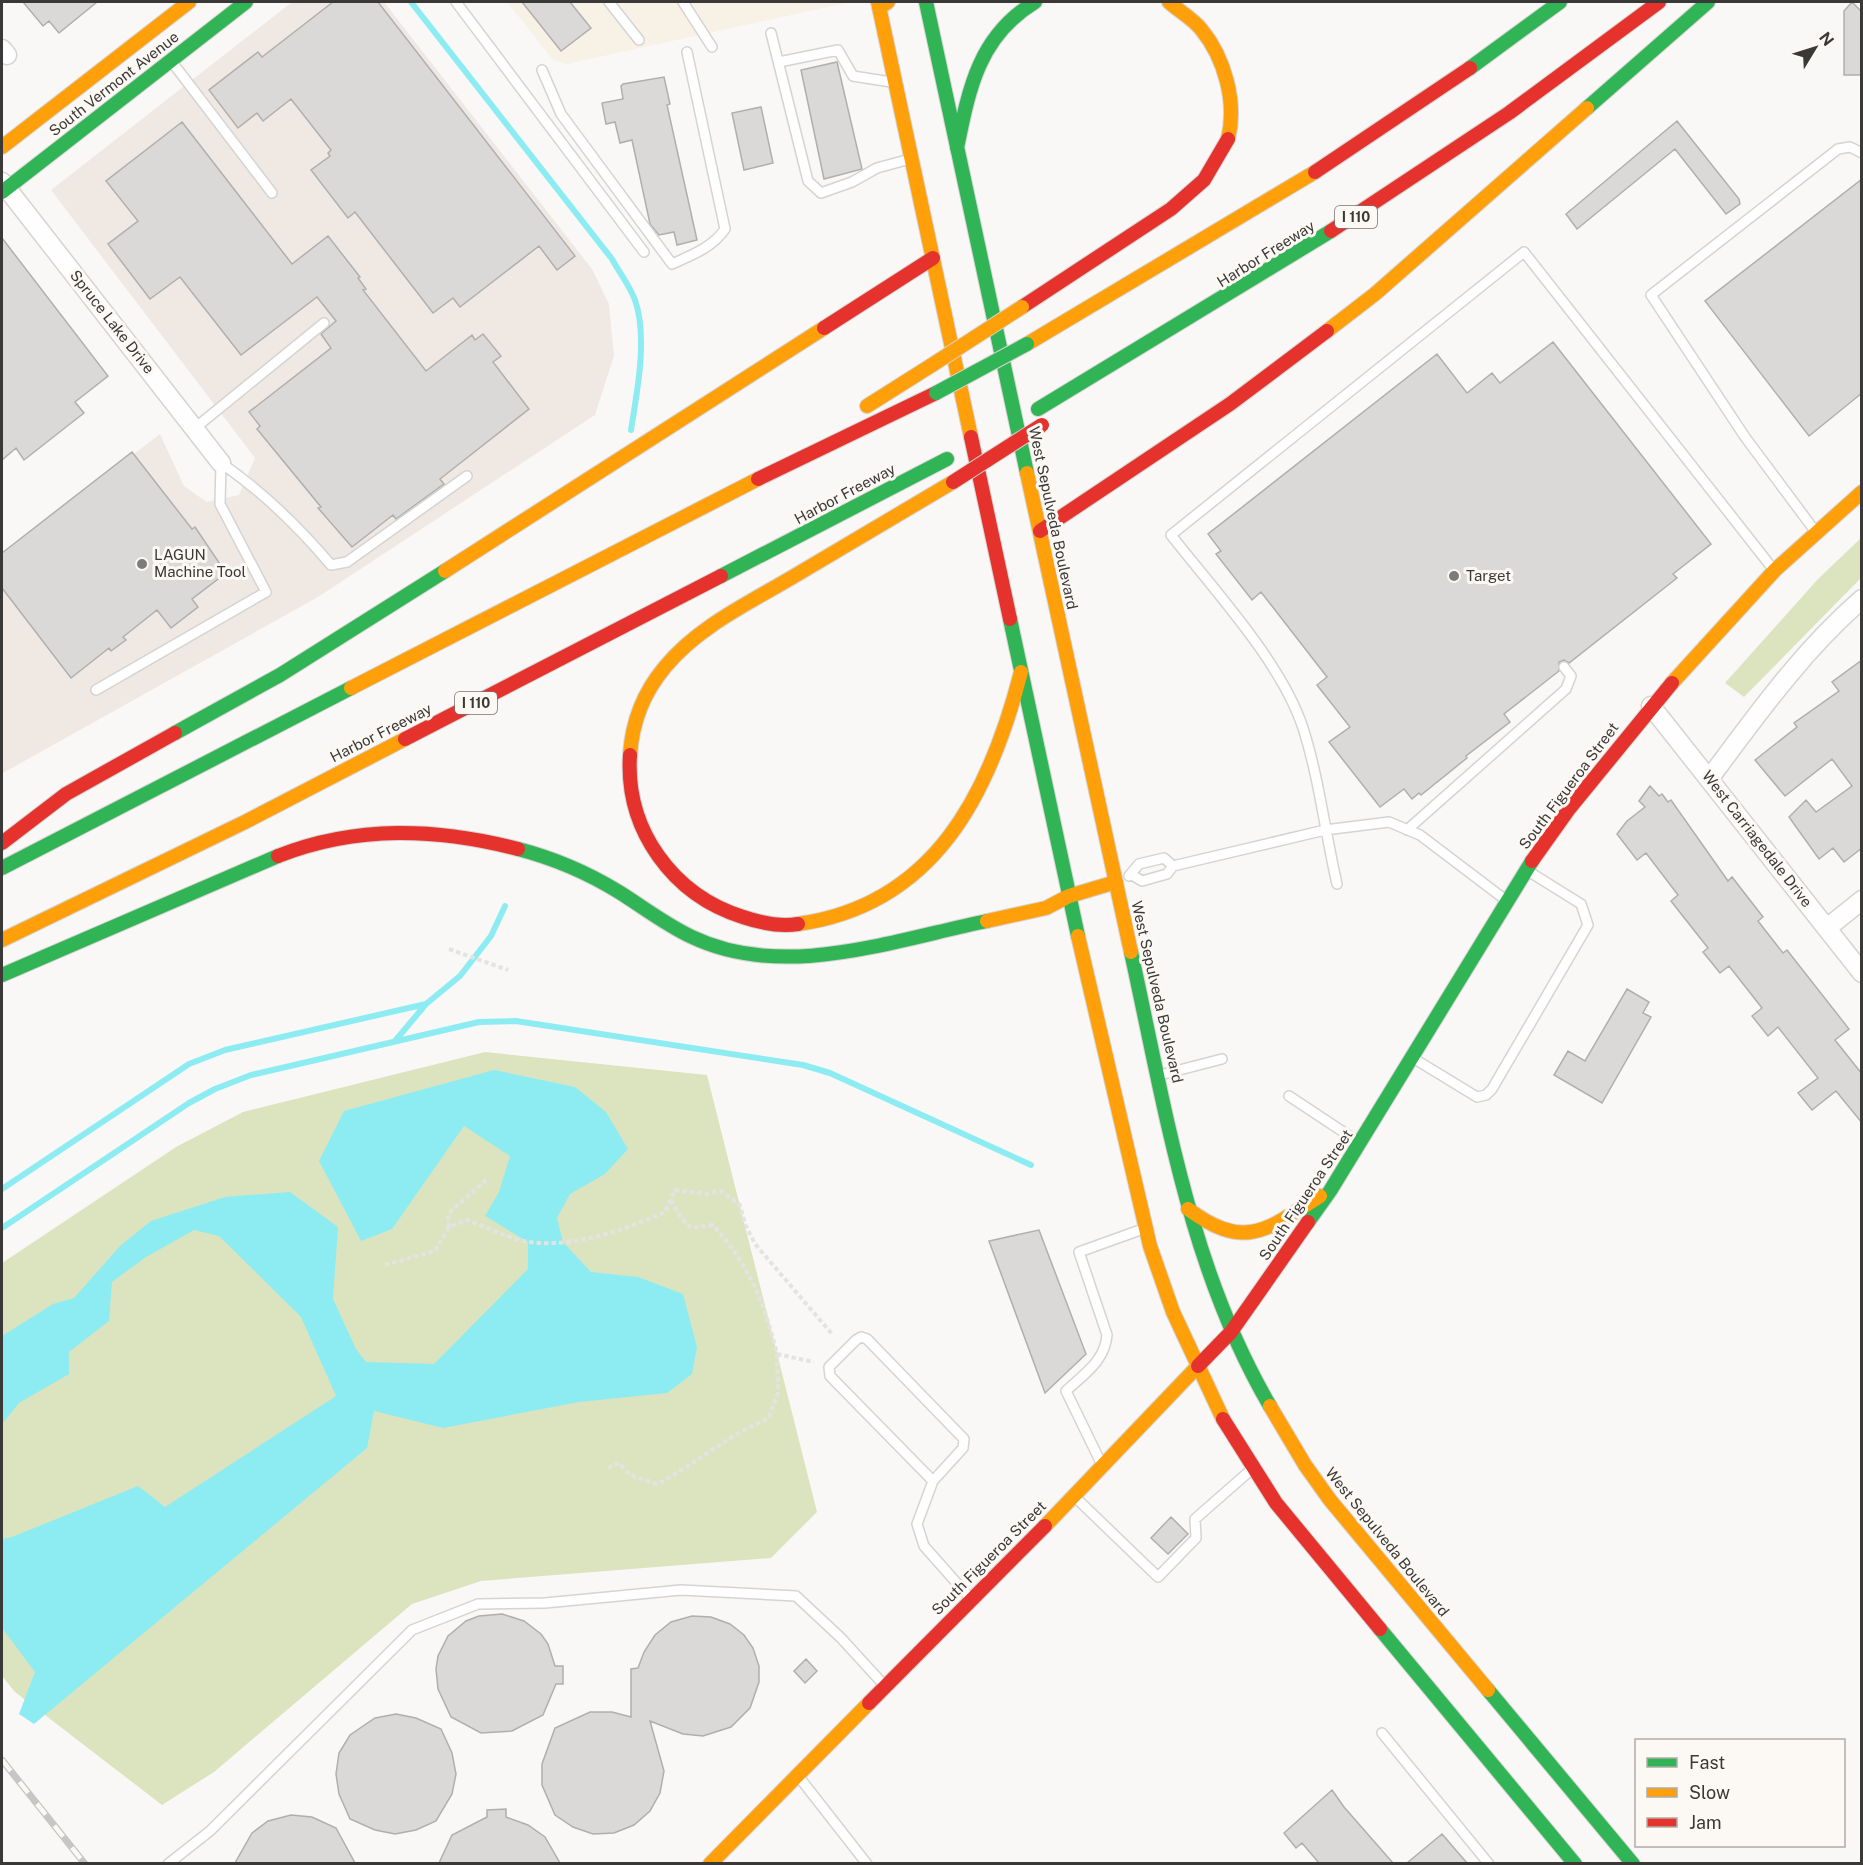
<svg xmlns="http://www.w3.org/2000/svg" width="1863" height="1865" viewBox="0 0 1863 1865" font-family="'Public Sans',sans-serif">
<rect width="100%" height="100%" fill="#faf8f6"/>
<path fill="#f8f2e6" d="M507,2H851L567,64L553,60Z"/>
<path fill="#f0e9e3" d="M292,2H384L592,269L609,304L614,356L595,415L318,597L3,773L2,554L160,434L184,486L207,502L239,495L255,458L51,190Z"/>
<path fill="#dce4bf" d="M1861,538V578L1744,697L1725,683L1818,579Z
M485,1052L707,1075L817,1512L771,1558L481,1581L412,1604L214,1772L162,1805L15,1692L2,1676V1263L176,1147L243,1112Z"/>
<path fill="#8cecf2" d="M494,1070L575,1087L606,1112L628,1149L605,1174L570,1194L557,1218L563,1242L591,1272L638,1277L683,1294L697,1347L692,1374L667,1393L579,1402L443,1428L374,1411L367,1448L34,1724L19,1714L35,1672L2,1628V1539L12,1537L138,1486L165,1507L336,1396L301,1317L219,1236L194,1230L146,1257L112,1282L109,1321L69,1352V1374L19,1403L2,1424V1336L53,1304L74,1298L120,1246L151,1221L225,1197L290,1192L338,1227L333,1299L356,1349L366,1362L434,1364L528,1269V1242L485,1216L499,1192L510,1156L464,1126L392,1229L361,1241L319,1161L344,1111Z"/>
<g fill="none" stroke-linecap="round" stroke-linejoin="round">
<path stroke="#8cecf2" stroke-width="6" d="M411,2L612,259C619,272 630,286 635,300C648,337 637,392 631,430
M395,1041L426,1004L460,976L491,936L505,906
M2,1189L189,1064L225,1050L426,1004
M2,1228L189,1103L215,1089L251,1075L479,1022L516,1021L803,1065L830,1073L1031,1165"/>
</g>
<path fill="#dad9d7" stroke="#b1afad" stroke-width="1.5" d="M23,2H97L59,33L49,21L43,26Z
M333,2H378L575,256L557,270L539,246L460,307L453,298L433,313L355,212L348,218L311,170L330,156L328,153L331,150L291,99L263,121L257,113L238,128L209,90L258,52L262,57Z
M522,2H570L591,28L561,51Z
M1852,2L1862,12V75H1844V11Z
M837,62L862,169L824,179L801,70Z
M664,77L670,104L667,105L697,240L677,245L674,232L659,235L650,224L632,140L620,143L615,122L606,124L602,103L623,99L621,86L623,84Z
M761,107L773,163L744,170L732,113Z
M1677,121L1739,199L1740,204L1726,214L1675,149L1577,229L1566,214Z
M182,122L292,264L328,236L360,277L358,278L366,289L363,290L426,371L472,335L475,340L483,334L501,356L493,362L529,409L440,479L444,484L396,519L393,515L352,547L318,508L321,507L257,429L260,426L249,412L331,348L321,334L336,321L317,297L241,355L180,277L150,299L108,244L138,221L106,181Z
M1862,179V393L1809,436L1705,301Z
M2,238L108,376L75,402L84,413L24,460L16,448L2,460Z
M1553,342L1711,544L1673,574L1677,578L1569,663L1564,660L1559,662V671L1504,714L1510,722L1466,756L1467,758L1421,795L1419,793L1412,799L1404,789L1380,807L1329,742L1350,727L1317,685L1327,677L1261,592L1252,600L1216,554L1221,551L1208,534L1437,354L1467,393L1492,373L1500,383Z
M132,452L192,529L195,527L226,573L192,599L198,607L171,628L157,610L123,637L126,640L111,651L109,648L71,678L2,588V553Z
M1862,660V848L1844,862L1833,848L1819,859L1789,817L1806,800L1816,812L1852,786L1832,759L1785,796L1755,760L1797,727L1794,723L1839,691L1832,682Z
M1650,786L1659,796L1662,794L1668,802L1671,800L1728,881L1732,877L1763,917L1758,921L1783,953L1787,950L1849,1029L1835,1040L1862,1074V1123L1836,1091L1812,1110L1798,1093L1818,1078L1778,1027L1768,1036L1752,1016L1762,1008L1729,966L1720,973L1703,952L1708,948L1671,901L1678,895L1646,853L1637,860L1617,834L1627,821L1645,807L1639,801Z
M1627,989L1649,1002L1643,1013L1651,1017L1602,1103L1554,1075L1568,1051L1585,1061Z
M1039,1230L1086,1354L1045,1393L989,1241Z
M1171,1517L1188,1534L1168,1554L1151,1538Z
M502,1614L524,1621L541,1634L548,1644L555,1666H563V1684H556L543,1715L512,1731L481,1733L451,1717L438,1689L436,1669L438,1656L448,1636L466,1621L479,1616Z
M692,1616L711,1617L730,1624L744,1635L753,1648L759,1666V1682L750,1708L731,1727L703,1736L683,1734L650,1721L664,1771L660,1793L650,1811L634,1825L614,1833L593,1834L573,1827L555,1815L542,1785V1764L555,1728L590,1712H612L631,1717V1669L638,1668L644,1652L655,1635L671,1622Z
M806,1659L817,1671L805,1683L794,1671Z
M396,1714L416,1718L441,1729L452,1753L456,1774L452,1794L436,1821L416,1830L395,1834L375,1830L350,1819L339,1794L336,1774L339,1753L350,1735L375,1718Z
M1332,1790L1344,1807L1393,1863H1319L1302,1843L1296,1848L1284,1833Z
M506,1809V1817L528,1825L545,1837L560,1863H439L452,1835L487,1817V1810Z
M291,1815L312,1817L336,1828L355,1863H235L252,1833L268,1821Z
M1442,1834L1467,1863H1407Z"/>
<g fill="none" stroke-linecap="round" stroke-linejoin="round">
<defs>
<path id="lane" d="M456,2L644,252
M609,2L639,40
M683,2L712,47
M771,33L808,181L821,193L852,182L877,168L910,159
M172,62L272,193
M779,62L838,50L853,76L891,82
M542,70L561,114L672,264C692,255 713,247 725,229L687,52
M195,428L324,323
M221,463C263,492 298,526 331,565L347,562L467,476
M1815,531L1745,437L1651,295L1838,149L1850,147L1862,153
M96,690L266,592L220,504L221,463
M1407,830L1566,689L1571,676L1564,667
M1132,875L1142,881L1167,874L1173,866L1325,830L1389,822L1420,835L1503,898
M1129,876L1139,864L1164,858L1173,866
M1337,884C1325,832 1319,778 1303,728C1282,663 1214,590 1171,535L1524,252L1773,569
M1413,1058L1477,1097L1486,1095L1492,1089L1588,925L1581,904L1528,871
M1160,1075L1222,1059
M1289,1096L1357,1141
M1102,1465L1066,1391C1084,1374 1105,1361 1107,1335L1079,1252L1143,1229
M933,1481L830,1376L829,1367L856,1340L861,1337L867,1339L964,1439L963,1448L933,1481L917,1524L924,1546L970,1598
M1076,1498L1158,1577L1196,1538L1195,1519L1252,1469
M1382,1733L1489,1864
M799,1777L867,1864
M168,1864L210,1831L412,1630L478,1604L545,1603L681,1590L796,1596L841,1638L884,1685"/>
<path id="street" d="M2,49L7,55
M2,182L221,463
M1651,706L1862,973
M1709,779C1756,716 1802,651 1862,599
M1827,928L1862,900"/>
<path id="fast" d="M926,2L1027,473
M1470,68L1560,2
M1587,108L1708,2
M957,148C969,88 979,36 1035,2
M2,192L246,2
M1038,409L1331,231
M721,576L947,459
M1010,619L1078,936
M175,733L280,675L445,571
M518,849C553,858 588,873 619,892C643,907 666,925 692,937C784,981 894,940 987,921
M2,868L351,688
M1131,952C1165,1107 1189,1268 1270,1406
M2,975L278,856
M1308,1222L1330,1191L1532,861
M1380,1629L1575,1864
M1488,1690L1633,1864"/>
<path id="slow" d="M878,2L971,437
M1169,2C1179,11 1193,19 1201,29C1225,58 1237,103 1228,139
M879,8L888,2
M2,147L189,2
M1327,331L1375,294L1587,108
M1027,344L1315,172
M867,406L932,365
M1027,473L1131,952
M445,571L824,328
M1672,683L1775,570L1862,492
M351,688L758,479
M630,755C632,723 644,692 665,667C698,627 747,604 791,578C845,546 899,514 953,482
M987,921L1046,908L1069,896L1116,882
M798,924C935,905 990,793 1021,672
M1078,936L1150,1246L1173,1312L1223,1419
M2,940L245,822L405,739
M1188,1209C1246,1252 1268,1229 1320,1196
M1270,1406L1305,1465L1330,1500L1488,1690
M1045,1526L1198,1366
M710,1864L869,1703"/>
<path id="jam" d="M1315,172L1470,68
M1331,231L1509,113L1659,2
M1022,307L1171,209L1204,180L1228,139
M824,328L933,258
M971,437L1010,619
M758,479L936,393
M1040,531L1230,404L1327,331
M405,739L721,576
M630,755C625,830 673,895 743,917C761,923 780,927 798,924
M2,843L66,794L175,733
M278,856C357,825 437,828 518,849
M1532,861L1569,809L1672,683
M1198,1366L1231,1332L1308,1222
M1223,1419L1276,1503L1380,1629
M869,1703L1045,1526"/>
</defs>
<use href="#lane" stroke="#d5d4d2" stroke-width="12"/>
<use href="#street" stroke="#d5d4d2" stroke-width="21"/>
<use href="#fast" stroke="#d5d4d2" stroke-width="16"/>
<use href="#slow" stroke="#d5d4d2" stroke-width="16"/>
<use href="#jam" stroke="#d5d4d2" stroke-width="16"/>
<path stroke="#e4e3e2" stroke-width="4" stroke-dasharray="4.5 3" stroke-linecap="butt" d="M449,949L508,970
M671,1200L682,1219L691,1228L713,1225C750,1267 764,1301 777,1354L814,1362
M449,1227L448,1214L486,1180
M385,1265L435,1251L449,1227L467,1220C487,1227 509,1239 529,1242C574,1248 624,1230 665,1212L675,1190L707,1194L720,1191L740,1205L745,1224L755,1244L832,1334
M608,1468L619,1463L630,1475L657,1484C695,1465 728,1434 768,1419L778,1393L777,1354"/>
<use href="#lane" stroke="#fefefe" stroke-width="9"/>
<use href="#street" stroke="#fefefe" stroke-width="18"/>
<use href="#fast" stroke="#30b455" stroke-width="14"/>
<use href="#slow" stroke="#ff9f0a" stroke-width="14"/>
<use href="#jam" stroke="#e5322d" stroke-width="14"/>
<defs>
<path id="rail" d="M2,1760L85,1864"/>
</defs>
<use href="#rail" stroke="#c6c6c5" stroke-width="7"/>
<use href="#rail" stroke="#fcf8f4" stroke-width="4.5" stroke-dasharray="14" stroke-linecap="butt"/>
<defs>
<path id="fast-bridge" d="M936,393L1027,344"/>
<path id="slow-bridge" d="M932,365L1022,307"/>
<path id="jam-bridge" d="M953,482L1042,425"/>
</defs>
<use href="#fast-bridge" stroke="#d6d5d4" stroke-width="16" stroke-linecap="butt"/>
<use href="#slow-bridge" stroke="#d6d5d4" stroke-width="16" stroke-linecap="butt"/>
<use href="#jam-bridge" stroke="#d6d5d4" stroke-width="16" stroke-linecap="butt"/>
<use href="#fast-bridge" stroke="#30b455" stroke-width="14"/>
<use href="#slow-bridge" stroke="#ff9f0a" stroke-width="14"/>
<use href="#jam-bridge" stroke="#e5322d" stroke-width="14"/>
</g>
<g fill="#7e7c7a" stroke="#fcf8f4" stroke-width="2">
<circle cx="142" cy="564" r="6"/>
<circle cx="1454" cy="576" r="6"/>
</g>
<g text-anchor="middle" stroke-width="6" stroke-linejoin="round" paint-order="stroke">
<g fill="#fcf8f4" stroke="#757270" stroke-width="1.5">
<rect x="1335" y="206" width="42" height="22" rx="4.5"/>
<rect x="455" y="692" width="42" height="22" rx="4.5"/>
</g>
<g font-size="14" font-weight="bold" fill="#3b3938">
<text x="1356" y="222">I 110</text>
<text x="476" y="708">I 110</text>
</g>
<g font-size="15" fill="#3b3938" stroke="#fcf8f4">
<text transform="translate(114 84) rotate(-38)" y="5">South Vermont Avenue</text>
<text transform="translate(1266 254) rotate(-32)" y="5">Harbor Freeway</text>
<text transform="translate(112 322) rotate(52)" y="5">Spruce Lake Drive</text>
<text transform="translate(845 494) rotate(-28)" y="5">Harbor Freeway</text>
<text transform="translate(1053 518) rotate(78)" y="5">West Sepulveda Boulevard</text>
<text transform="translate(381 733) rotate(-27)" y="5">Harbor Freeway</text>
<text transform="translate(1569 786) rotate(-53)" y="5">South Figueroa Street</text>
<text transform="translate(1757 839) rotate(52)" y="5">West Carriagedale Drive</text>
<text transform="translate(1157 992) rotate(77)" y="5">West Sepulveda Boulevard</text>
<text transform="translate(1306 1195) rotate(-56)" y="5">South Figueroa Street</text>
<text transform="translate(1387 1542) rotate(51)" y="5">West Sepulveda Boulevard</text>
<text transform="translate(989 1558) rotate(-45)" y="5">South Figueroa Street</text>
</g>
<g font-size="15" fill="#3b3938" stroke="#fcf8f4" text-anchor="start">
<text x="154" y="560">LAGUN<tspan x="154" dy="17">Machine Tool</tspan></text>
<text x="1466" y="581">Target</text>
</g>
</g>
<rect width="1863" height="1865" fill="none" stroke="#3b3938" stroke-width="6"/>
<rect x="1635" y="1739" width="210" height="108" fill="#fcf8f4" stroke="#afaca9" stroke-width="1.5"/>
<rect x="1647" y="1758" width="30" height="9" fill="#30b455" stroke="#afaca9" stroke-width="1.5"/>
<text x="1689" y="1769" font-size="18" fill="#3b3938">Fast</text>
<rect x="1647" y="1788" width="30" height="9" fill="#ff9f0a" stroke="#afaca9" stroke-width="1.5"/>
<text x="1689" y="1799" font-size="18" fill="#3b3938">Slow</text>
<rect x="1647" y="1818" width="30" height="9" fill="#e5322d" stroke="#afaca9" stroke-width="1.5"/>
<text x="1689" y="1829" font-size="18" fill="#3b3938">Jam</text>
<g transform="translate(1815 48) rotate(52)" stroke="#fcf8f4" stroke-width="4.5" paint-order="stroke">
<path d="M0-4.5L10 22L0 15L-10 22Z" fill="#3b3938"/>
<text y="-9" font-size="16" font-weight="bold" text-anchor="middle" fill="#3b3938">N</text>
</g>
</svg>
